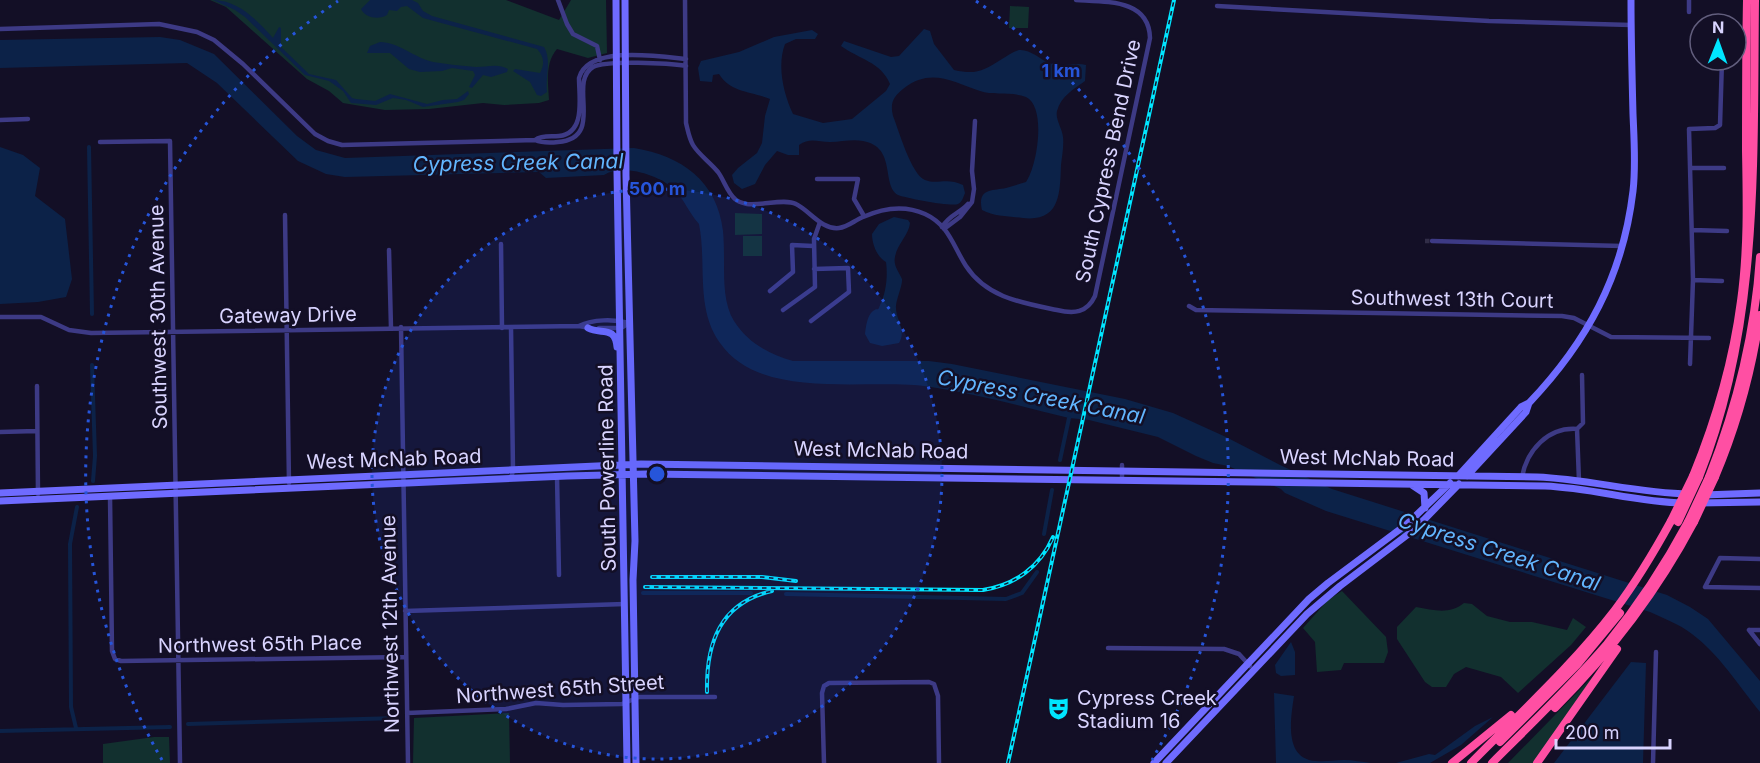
<svg xmlns="http://www.w3.org/2000/svg" width="1760" height="763" viewBox="0 0 1760 763" font-family="Inter,sans-serif">
<rect width="100%" height="100%" fill="#130f26"/>
<path fill="#12302f" d="M210,0H506L559,20L571,0H606L607,53L588,58L557,49C545,63 548,82 549,100L539,103L504,105L483,103L429,109L385,110L343,103L329,91L307,79L226,7Z
M1010,6L1029,7L1028,28H1009Z
M735,213L762,214V234L735,235Z
M743,236H762V256H743Z
M1342,591L1386,637L1388,652L1384,663H1344L1341,670L1317,672L1315,642L1303,628L1328,600Z
M1464,603L1472,604L1487,616L1510,622H1532L1567,630L1573,618L1586,627L1571,645L1518,693L1501,677L1466,667L1454,674L1446,687H1432L1425,682L1397,639V627L1416,607C1434,610 1449,615 1464,603Z
M1594,675L1534,763H1508Z
M509,713L510,763H413L414,718Z
M154,737H169L170,763H103V744Z"/>
<path fill="#0c2248" d="M213,0C238,0 257,20 273,38L279,27L281,28V47L309,74L336,80L352,98L356,99L375,101L390,94L427,104L443,100L457,99L468,91L469,94L464,100L458,102L423,107L406,100L393,98L376,105L351,103L343,91L329,81L305,75L245,17L235,10Z
M370,0H412L418,3L423,11L432,16L544,47C552,60 545,77 547,92L541,96L537,95L530,82L513,71L515,69L540,73C545,64 544,56 537,49L423,18L407,6L401,7L397,11L389,10L387,15C379,20 365,18 361,9Z
M924,29L930,31L934,44L954,70C976,75 983,71 1002,59C1007,56 1013,52 1019,50C1030,49 1040,59 1049,63C1062,68 1074,62 1086,65L1085,81C1074,89 1061,96 1057,111C1055,119 1062,128 1063,137C1064,146 1062,156 1061,165C1060,194 1060,222 1023,218C1009,216 995,217 982,210C977,188 992,191 1006,188C1013,186 1019,184 1026,182C1037,167 1047,107 1026,97C1012,91 994,96 980,91C952,82 931,67 903,89C893,97 890,103 893,116C899,131 911,174 925,180C937,185 947,177 963,185L965,193C963,198 962,202 958,204C952,207 905,198 898,195C881,185 897,147 863,141C852,139 841,142 830,142C818,142 810,137 799,145V155H788L777,151L765,165L755,184L742,189L734,183L732,175L738,168L757,153L762,143L765,116L770,99C751,91 731,93 719,74L713,75L712,82L700,81L698,68L701,61L739,52L774,37L812,30L818,34L815,39H796L785,44C777,65 783,93 793,114L823,123L852,119L886,91L890,84C881,62 859,59 841,46L844,41L891,57L899,56Z
M160,37L180,40L214,54L297,136L316,150L345,158L634,148C682,156 717,181 723,231C724,242 724,253 724,263C724,282 724,305 734,321C748,343 769,354 793,361H929L952,364L1125,399L1173,413L1226,437L1280,465L1332,489L1667,595L1690,607L1708,619L1760,681V712C1739,686 1719,654 1692,634C1679,624 1665,619 1650,612L1326,511L1285,493L1281,489L1228,466L1213,463L1196,456L1158,437L1089,420L1069,418C1023,407 978,394 931,387C868,377 762,403 720,343C695,308 707,264 699,224C689,213 684,199 674,189C658,175 622,163 604,175L546,178L539,172L345,177L326,174L298,161L217,83L187,63L0,68V40Z
M380,42C398,42 415,58 433,62C447,64 462,66 476,67C487,67 498,63 508,69L507,72L491,77L483,75L472,88L469,87L475,75L473,71L452,68L442,71L420,72L409,69L390,53H367L370,46Z
M0,147L23,155L40,168L35,196L65,219L72,279L66,297L38,302L0,304Z
M894,217L908,220L910,223C909,235 897,244 895,257C893,266 899,272 902,279C903,284 896,300 896,306C895,319 907,330 899,343L882,346L870,343L865,334C866,326 867,316 873,311C878,307 878,312 880,305C886,293 888,276 886,262C877,257 872,244 872,234L879,224Z
M1291,642L1295,652V675L1281,676L1276,673L1275,665Z
M1631,662L1646,663L1643,763H1554Z
M1274,693L1294,696C1291,717 1283,759 1316,761C1325,762 1334,760 1344,760C1353,760 1362,762 1371,763H1276Z
M1493,717L1461,745L1430,763H1396L1429,754L1435,755L1475,726Z"/>
<g fill="none" stroke-linecap="round" stroke-linejoin="round">
<path stroke="#0c2248" stroke-width="4" d="M89,147L92,314
M92,365L95,456L93,481
M1060,460L1069,418
M1044,534L1052,490
M643,593H751
M786,594L1006,599L1022,593L1037,572
M188,724L398,718
M76,728L71,707L70,544L77,507
M0,731L170,727"/>
<path stroke="#312d47" stroke-width="4.5" stroke-dasharray="4.5 2" stroke-linecap="butt" d="M1425,241H1432"/>
<path stroke="#3d3a85" stroke-width="4.5" d="M558,0L567,24L573,34L597,46L600,60
M685,0L686,123C688,131 689,138 693,145C699,155 710,162 718,172C724,180 727,192 735,199C738,202 742,203 747,204C761,206 785,198 796,204C810,211 822,230 839,228C848,227 855,220 863,217C883,208 905,205 925,214C949,225 953,246 966,266C987,298 1023,303 1057,310C1074,314 1087,313 1095,296L1150,38C1149,0 1110,2 1076,0
M1689,0V12
M1217,6L1489,21L1631,25
M0,29L159,24L197,32L214,40L243,64L315,134L328,141L342,145L535,140C542,143 550,143 558,142C606,138 567,83 593,67C606,60 669,63 686,66
M0,120L28,119
M535,140C542,135 551,137 559,136C586,133 579,98 579,78C588,45 658,56 686,59
M100,142L170,141L180,763
M1690,168H1724
M817,179H858L854,199L864,216
M285,215L289,483
M942,227C950,214 959,214 968,204
M944,229L960,217L972,202L974,189L972,171L975,121
M1692,230L1727,231
M1432,241L1622,246
M501,244L502,328
M389,250L391,328
M1693,280L1722,281
M770,291L793,272L792,245L813,246
M1189,306L1196,310L1562,316L1574,318L1611,337L1709,338
M783,310L815,287L814,239L820,222
M0,317H41L69,330L91,333L579,326L590,328
M811,321L849,292L848,268L814,269
M579,326C593,319 614,319 629,323
M401,327L408,763
M511,328L513,470L511,479
M599,328H621L629,323
M1690,364L1693,280L1689,129L1715,128L1720,125L1722,60
M37,386L38,494
M0,432L36,431
M557,476L559,575
M1522,477C1527,450 1548,427 1577,429
M1122,481V465
M1579,481L1577,429L1583,423L1582,375
M110,496L112,651L115,659L121,661L405,657
M1760,559L1720,558L1705,587L1760,588
M405,611L625,604
M1749,630L1760,644
M1749,630H1760
M1108,648L1224,649L1239,654L1250,666
M407,713L506,709L536,703L563,705L622,704L639,697H715
M824,763L822,693L824,686L829,683L929,682L934,684L938,696L939,763
M1653,763L1656,652"/>
<path stroke="#6f6bff" stroke-width="7" d="M616,0L617,172L627,763
M625,0L626,176L635,541L633,580L636,763
M588,328C601,335 615,325 617,347
M1458,476L1521,407L1529,403C1587,342 1623,276 1633,191C1636,166 1634,139 1633,114C1632,76 1631,38 1631,0
M1467,476L1526,412L1529,403
M1412,485L1424,493L1425,508
M0,493L641,464L1537,477C1588,479 1637,493 1689,494
M1703,495L1760,493
M0,501L567,476L646,474L1545,486C1593,488 1636,502 1684,503
M1698,503L1760,502
M1154,763L1309,599L1328,583L1407,524L1450,483
M1166,763L1307,614L1340,586L1415,529L1459,484"/>
<path stroke="#ff4fa3" stroke-width="8" d="M1693,476C1716,420 1733,362 1741,301C1748,251 1747,201 1746,151C1746,100 1746,50 1747,0
M1699,477C1760,324 1753,162 1755,0
M1709,477C1737,406 1755,333 1760,257
M1715,477C1737,425 1752,370 1760,315
M1555,708C1611,652 1657,592 1694,522
M1500,742L1577,665L1620,613
M1452,763L1511,715
M1471,763C1520,713 1572,666 1615,610C1636,582 1654,552 1671,521
M1492,763C1531,724 1571,686 1607,644C1638,606 1665,565 1688,522
M1537,763L1617,649"/>
<defs>
<path id="rail" d="M652,577H762L796,581
M645,587L983,590C1015,585 1040,567 1053,537
M707,692C706,643 720,603 772,591
M1008,763L1174,0"/>
</defs>
<use href="#rail" stroke="#00e5ff" stroke-width="4"/>
<use href="#rail" stroke="#130f26" stroke-width="1.5" stroke-dasharray="4.5" stroke-linecap="butt"/>
<path stroke="#ff4fa3" stroke-width="8" d="M1671,521L1693,476
M1678,522L1699,477
M1688,522L1709,477
M1694,522L1715,477"/>
</g>
<circle cx="657" cy="474" r="285" fill="#2655da" fill-opacity=".12"/>
<g fill="none" stroke="#2655da" stroke-width="3" stroke-dasharray="3 6">
<circle cx="657" cy="474" r="285"/>
<path d="M162 760A571 571 0 0 1 338 1M976 1A571 571 0 0 1 1152 760"/>
</g>
<defs>
<symbol id="theatre-bare" viewBox="-9 -9 18 18"><path d="M-5-5.5Q0-4 5-5.5V0Q5 5 0 6Q-5 5-5 0ZM-3.3-2.5H-1v1.5H-3.3ZM1-2.5H3.3v1.5H1ZM-2.8 1Q0 5.5 2.8 1Z" fill="#00e5ff" stroke="#130f26" stroke-width="2.5" paint-order="stroke"/></symbol>
</defs>
<g fill-rule="evenodd">
<use href="#theatre-bare" x="1042" y="692" width="33" height="33"/>
</g>
<g text-anchor="middle" stroke-width="5" stroke-linejoin="round" paint-order="stroke">
<g font-size="20" fill="#d9d4ff" stroke="#130f26">
<text transform="translate(1108 161) rotate(-78)" y="7">South Cypress Bend Drive</text>
<text transform="translate(1452 299) rotate(1)" y="7">Southwest 13th Court</text>
<text transform="translate(288 315) rotate(-1)" y="7">Gateway Drive</text>
<text transform="translate(158 317) rotate(-91)" y="7">Southwest 30th Avenue</text>
<text transform="translate(881 450) rotate(1)" y="7">West McNab Road</text>
<text transform="translate(1367 458) rotate(1)" y="7">West McNab Road</text>
<text transform="translate(394 459) rotate(-2)" y="7">West McNab Road</text>
<text transform="translate(607 468) rotate(-91)" y="7">South Powerline Road</text>
<text transform="translate(390 624) rotate(-91)" y="7">Northwest 12th Avenue</text>
<text transform="translate(260 644) rotate(-1)" y="7">Northwest 65th Place</text>
<text transform="translate(560 689) rotate(-4)" y="7">Northwest 65th Street</text>
</g>
<g font-size="20" fill="#d9d4ff" stroke="#130f26" text-anchor="start">
<text x="1077" y="705">Cypress Creek<tspan x="1077" dy="23">Stadium 16</tspan></text>
</g>
<g font-size="21" font-style="italic" fill="#62b6ff" stroke="#130f26">
<text transform="translate(518 163) rotate(-1)" y="7">Cypress Creek Canal</text>
<text transform="translate(1041 397) rotate(11)" y="7">Cypress Creek Canal</text>
<text transform="translate(1499 552) rotate(18)" y="7">Cypress Creek Canal</text>
</g>
</g>
<circle cx="657" cy="474" r="9" fill="#2655da" stroke="#130f26" stroke-width="3"/>
<g font-size="18" text-anchor="middle" font-weight="bold" fill="#2655da" stroke="#130f26" stroke-width="5" stroke-linejoin="round" paint-order="stroke">
<text x="1061" y="77">1 km</text>
<text x="657" y="195">500 m</text>
</g>
<g transform="translate(1718 42) rotate(1)"><circle r="28" fill="#130f26" stroke="#625e7d" stroke-width="1.5"/>
<path d="M0-4.5L10 22L0 15L-10 22Z" fill="#00e5ff"/>
<text y="-9" font-size="16" font-weight="bold" text-anchor="middle" fill="#d9d4ff">N</text>
</g>
<path d="M1556 739v9h114v-9" fill="none" stroke="#d9d4ff" stroke-width="3"/>
<text x="1565" y="739" font-size="18" fill="#d9d4ff" stroke="#130f26" stroke-width="4.5" paint-order="stroke">200 m</text>
</svg>
